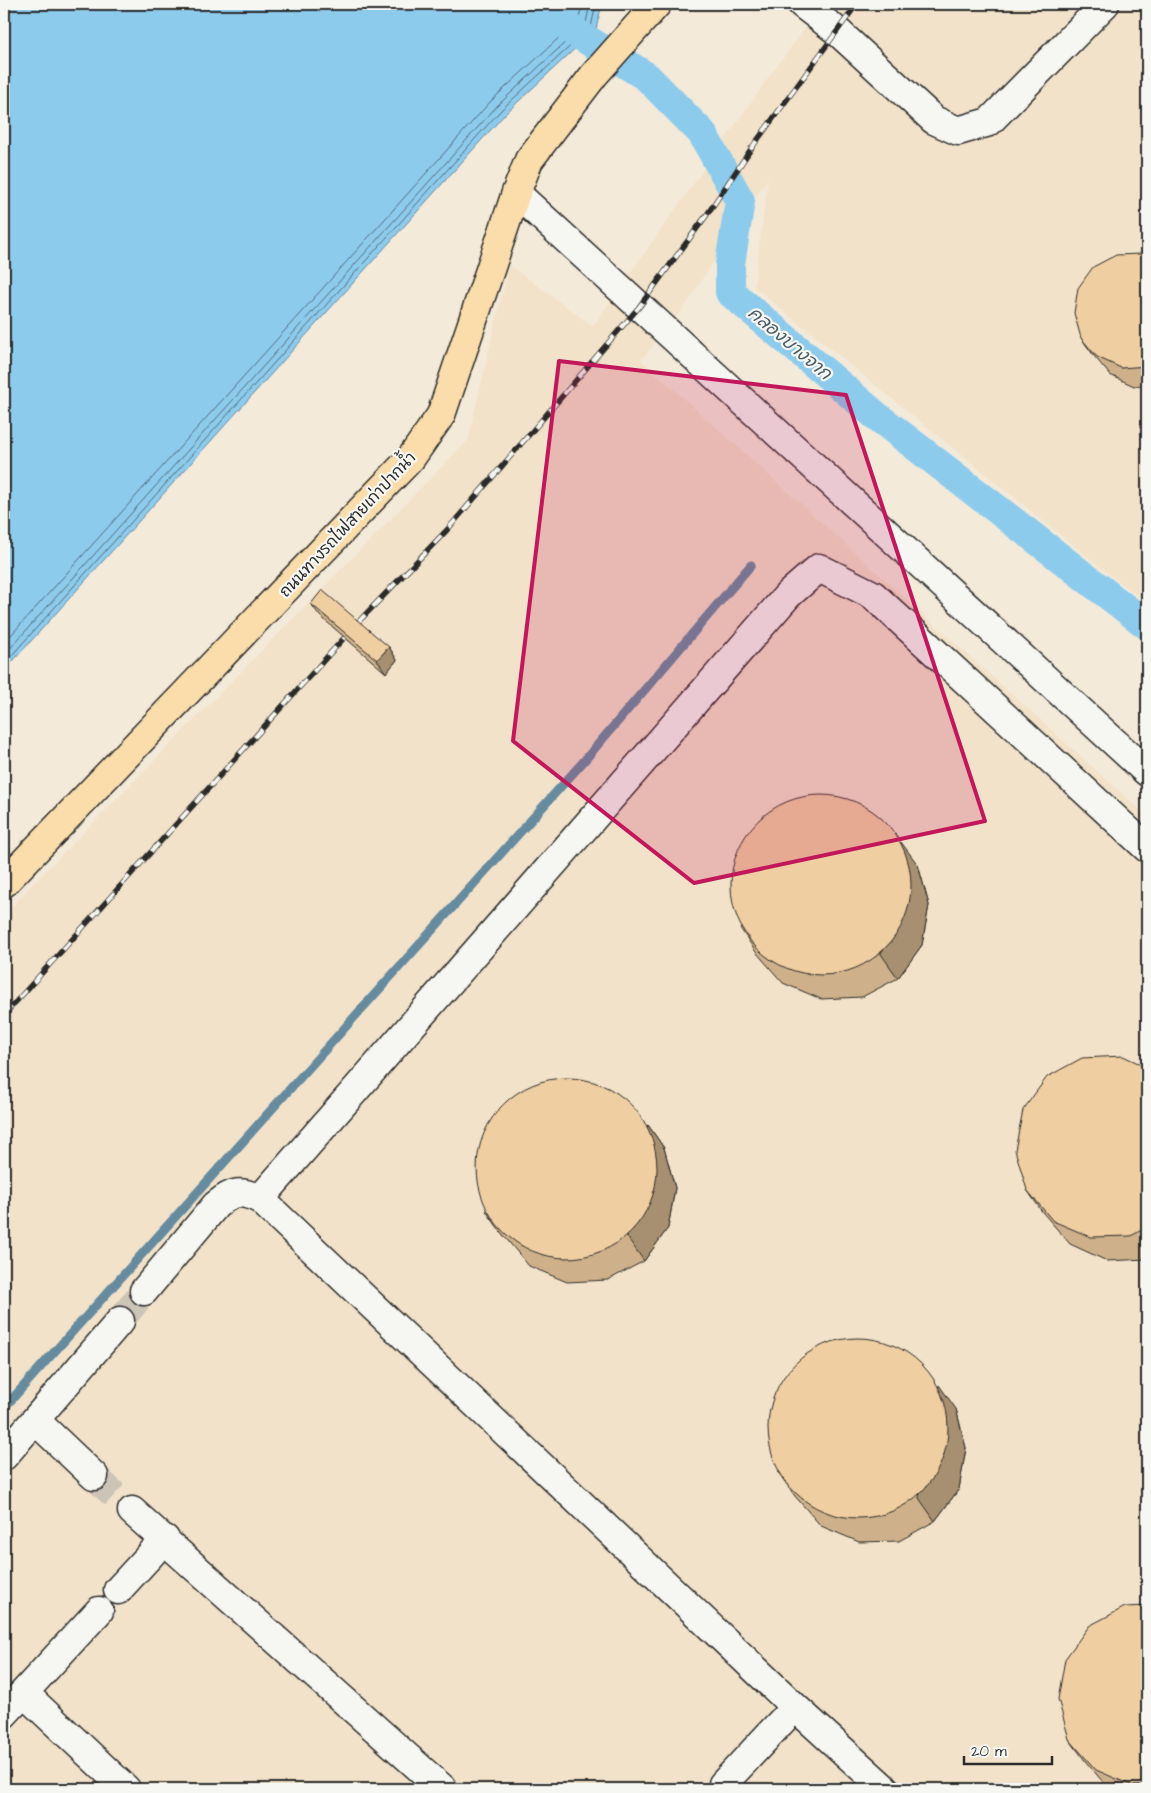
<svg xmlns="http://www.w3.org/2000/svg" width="1151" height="1793" viewBox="0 0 1151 1793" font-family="'Architects Daughter','Playpen Sans Thai',sans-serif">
<rect width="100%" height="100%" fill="#f4eada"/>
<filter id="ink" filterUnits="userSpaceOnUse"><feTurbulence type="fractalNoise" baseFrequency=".02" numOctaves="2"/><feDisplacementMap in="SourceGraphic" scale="10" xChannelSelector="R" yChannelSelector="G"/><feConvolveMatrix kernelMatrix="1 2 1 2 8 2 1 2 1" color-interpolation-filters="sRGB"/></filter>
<g filter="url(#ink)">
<path fill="#f2e2c9" d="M824,4H1147V602L1121,584L754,287L768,178L683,309L641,360L1147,816V1789H4V914L468,440L509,265L593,326L776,67Z"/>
<path fill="#8dcbed" stroke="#668b9f" d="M4,4H602L596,29L505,114L4,671Z"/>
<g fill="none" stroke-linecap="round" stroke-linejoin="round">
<path stroke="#526b79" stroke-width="1" d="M4,643L491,101L579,19L582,4
M4,655L497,106L586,23L590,4
M4,664L501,110L591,27L596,4"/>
<path stroke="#668b9f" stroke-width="9" d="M4,1408L583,762L751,565"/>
<path stroke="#8dcbed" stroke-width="30" d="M541,4L573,31L647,77L702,133L740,201L730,264V292L874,414L1147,625"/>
<path stroke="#ccc4b7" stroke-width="28" stroke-dasharray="28 14" stroke-linecap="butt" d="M120,1321L144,1291
M94,1476L132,1511"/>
<defs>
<path id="minor" d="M802,4L837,31L934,120L958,131L989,122L1105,4
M516,193L1147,772
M144,1291L216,1205C233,1191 240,1190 260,1199
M35,1420L94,1476
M4,1456L120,1321
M132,1511L443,1789
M118,1590L165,1539
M24,1693L126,1789
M4,1714L99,1611
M723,1784L795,1707
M885,1789L795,1707L260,1199L788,595L819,568L873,595L1147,848"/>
<path id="major" d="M4,883L411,458L441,415L516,193L529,160L594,75L657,4"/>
</defs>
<use href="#minor" stroke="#2b2b2b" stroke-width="31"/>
<use href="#major" stroke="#2b2b2b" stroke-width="31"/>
<use href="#minor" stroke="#f6f6f2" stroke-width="28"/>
<use href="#major" stroke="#faddab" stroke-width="28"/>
<defs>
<path id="rail" d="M4,1015L362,618L447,530L639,307L706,216L753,146L857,4"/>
</defs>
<use href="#rail" stroke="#2b2b2b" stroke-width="5.5"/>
<use href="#rail" stroke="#f6f6f2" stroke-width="4" stroke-dasharray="11" stroke-linecap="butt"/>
</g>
<path fill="#ceb18a" stroke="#2b2b2b" d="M1147,257V385L1134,386L1110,375L1094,356L1081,338Z
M311,604L389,647L397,660L386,673L320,616Z
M918,865L929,905L922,945L898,978L862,997L821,999L783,983L756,952L740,928Z
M1147,1067V1259L1107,1261L1070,1244L1043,1213L1027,1190Z
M648,1125L664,1148L675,1188L668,1228L644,1261L608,1280L567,1282L529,1266L503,1235L486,1211Z
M956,1409L966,1448L959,1489L935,1521L899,1541L859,1542L821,1526L794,1495L778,1472Z
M1147,1606V1789H1109L1086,1762L1069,1739Z"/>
<path fill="#a79071" stroke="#2b2b2b" d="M389,647L397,660L386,673L377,660Z
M901,842L918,865L929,905L922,945L898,978L881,954Z
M648,1125L664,1148L675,1188L668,1228L644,1261L627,1237Z
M939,1385L956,1409L966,1448L959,1489L935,1521L919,1498Z"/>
<path fill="#efcea1" stroke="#2b2b2b" d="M1141,254L1147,257V366L1121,368L1097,357L1081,338L1074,313L1078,288L1093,267L1116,255Z
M322,590L389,647L377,660L311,604Z
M731 885a90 90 0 1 1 180 0a90 90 0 1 1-180 0Z
M1123,1056L1147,1067V1227L1131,1236L1091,1237L1053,1221L1027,1190L1015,1150L1023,1110L1047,1077L1082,1058Z
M477 1168a90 90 0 1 1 180 0a90 90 0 1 1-180 0Z
M768 1428a90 90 0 1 1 180 0a90 90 0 1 1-180 0Z
M1147,1606V1785L1133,1786L1096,1770L1069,1739L1058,1699L1065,1659L1089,1626L1125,1607Z"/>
</g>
<path fill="#c2185b" fill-opacity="0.2" stroke="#c2185b" stroke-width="4" stroke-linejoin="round" d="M559,361L846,395L985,821L694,883L513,741Z"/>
<g text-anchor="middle" stroke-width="4.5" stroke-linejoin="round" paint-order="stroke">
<g font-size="16" fill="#2b2b2b" stroke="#f6f6f2">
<text transform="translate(347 524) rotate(-47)" y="6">ถนนทางรถไฟสายเก่าปากน้ำ</text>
</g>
<g font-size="18" font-style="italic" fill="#485b65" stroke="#f6f6f2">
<text transform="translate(790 343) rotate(40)" y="6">คลองบางจาก</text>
</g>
</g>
<rect width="1151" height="1793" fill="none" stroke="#f6f6f2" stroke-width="20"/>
<rect x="10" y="10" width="1131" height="1773" fill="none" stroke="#2b2b2b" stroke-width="2" filter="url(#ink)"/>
<path d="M964 1756v8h88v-8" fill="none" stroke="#2b2b2b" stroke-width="2.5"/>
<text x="971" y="1756" font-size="15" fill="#2b2b2b" stroke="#f6f6f2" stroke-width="4" paint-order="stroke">20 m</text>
</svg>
